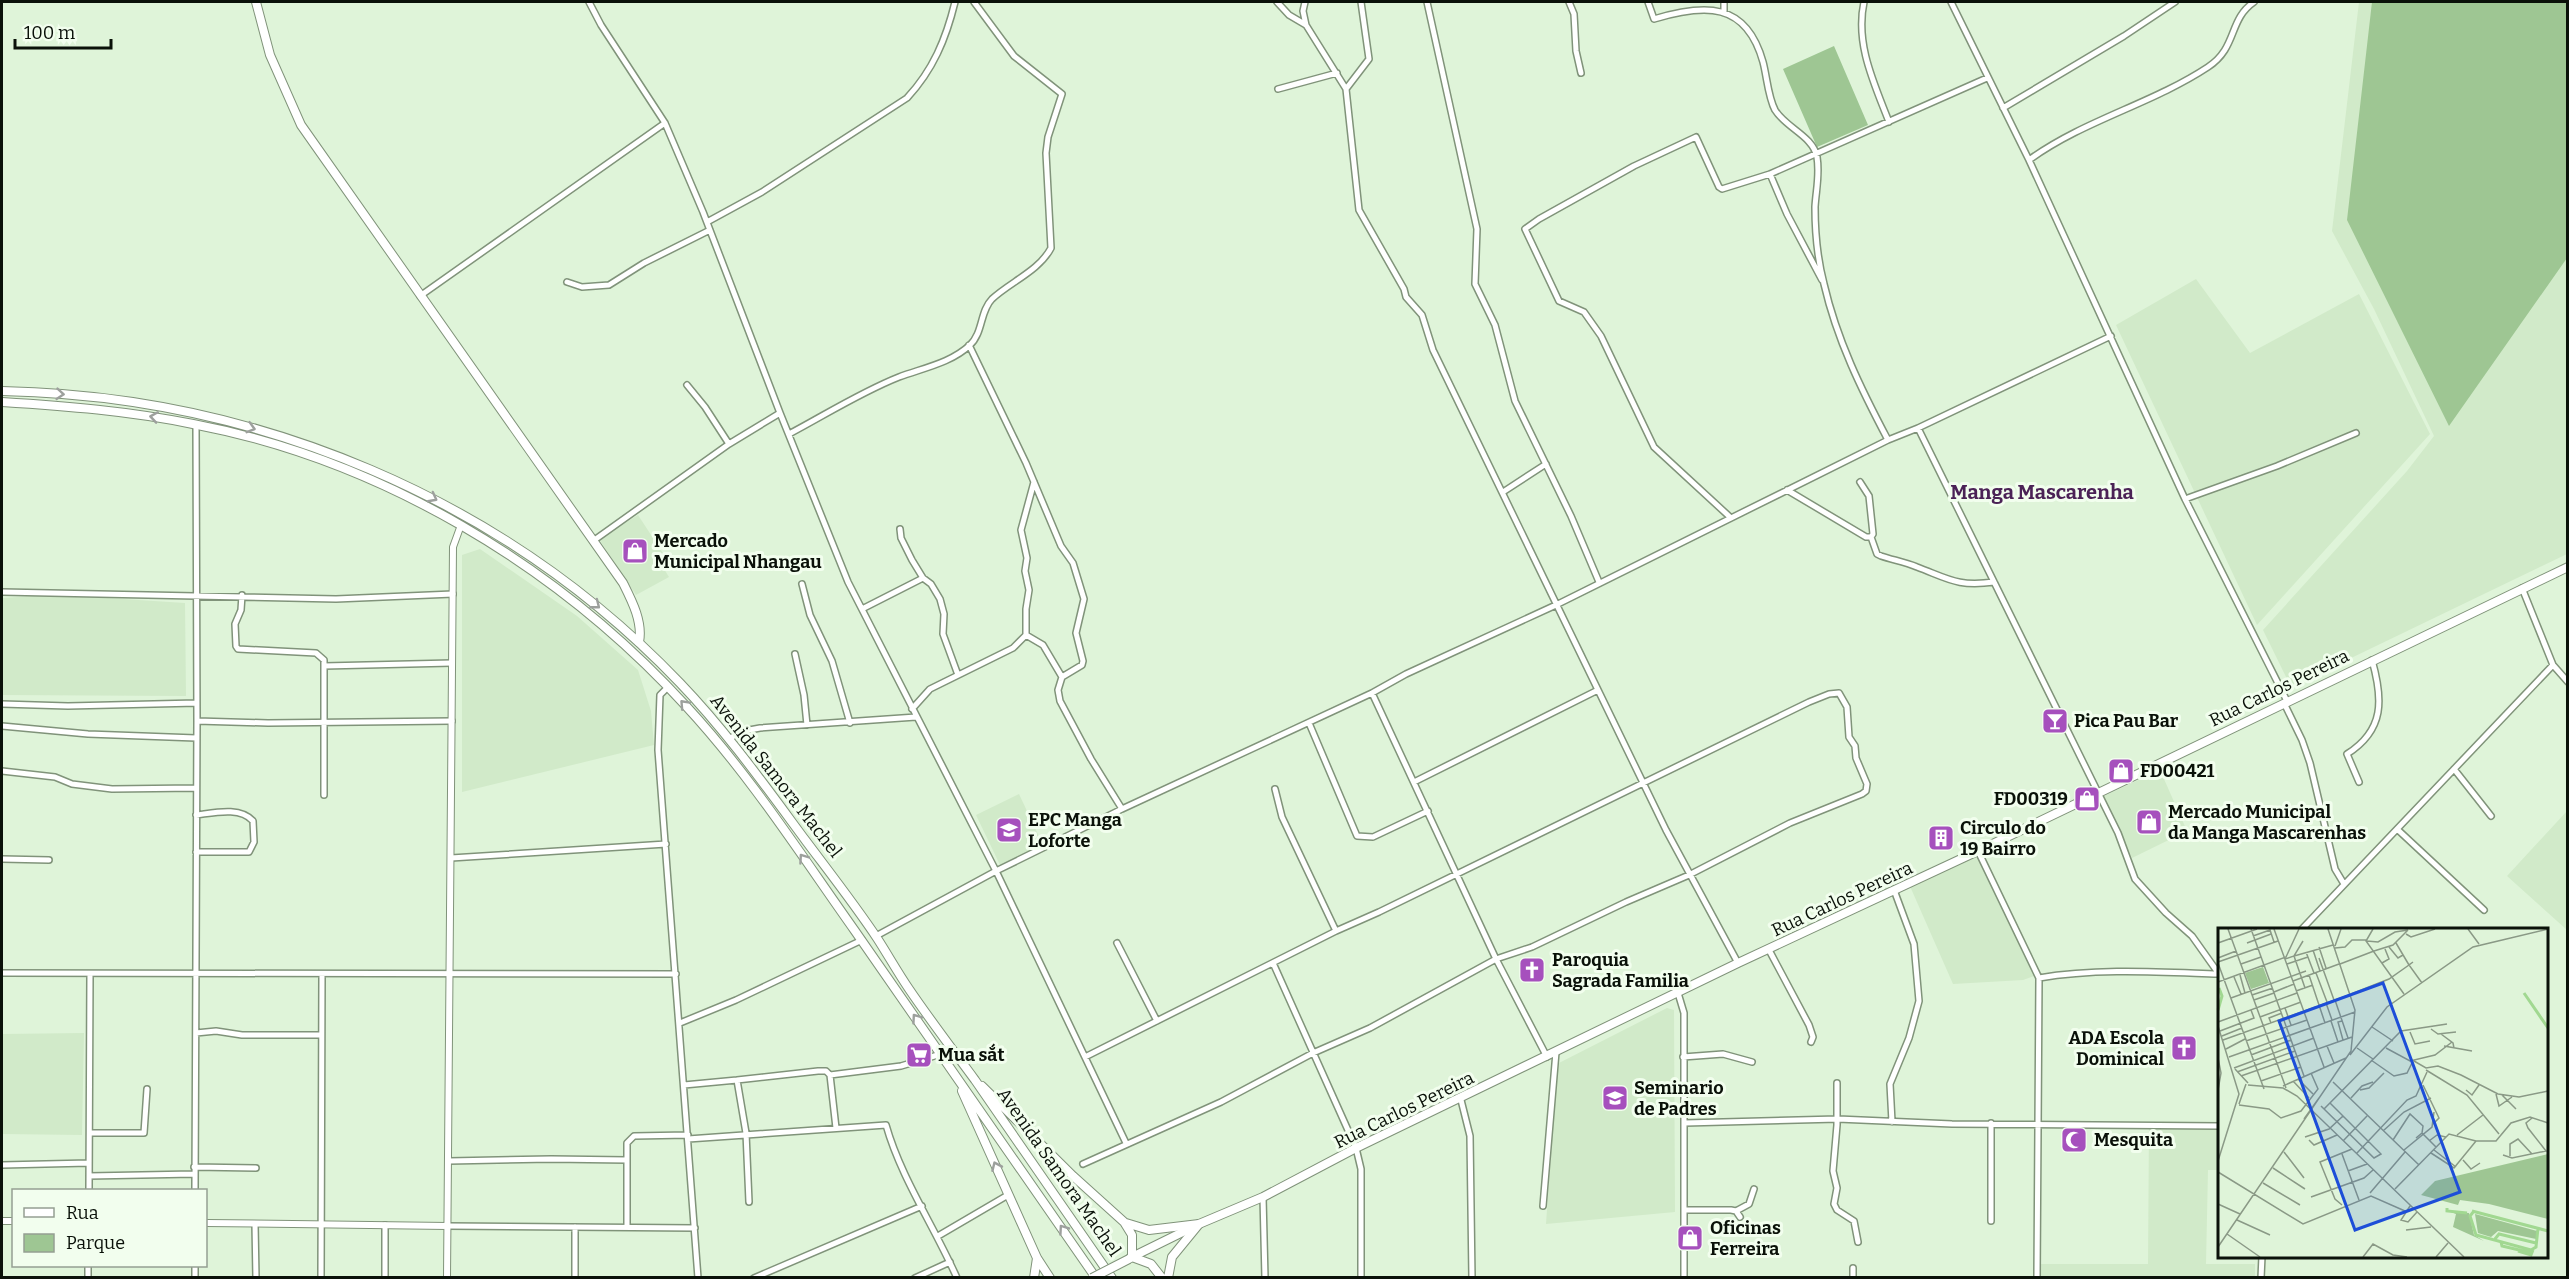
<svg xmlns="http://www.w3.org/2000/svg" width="2569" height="1279" viewBox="0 0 2569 1279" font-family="Bitter,serif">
<rect width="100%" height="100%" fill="#dff4d9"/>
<path fill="#d1eac9" d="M2359,2H2567V554L2291,687L2263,630L2407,471L2434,436L2374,309L2332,231Z
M2196,279L2250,353L2359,294L2430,434L2257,625L2116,325Z
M638,515L670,564L664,569L669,577L636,595L599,539Z
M480,549L577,616L638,670L651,711L654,745L462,792V555Z
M33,596H76L185,603L186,696L2,695V598Z
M2160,770L2187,831L2132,858L2102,797Z
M1019,794L1043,845L1000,865L976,815Z
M2567,811V930L2507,876Z
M1976,853L2034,976L2023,980L1953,984L1909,884Z
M1667,1008L1674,1010L1675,1212L1546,1224L1557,1064Z
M84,1033L82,1135L2,1134V1034Z
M2149,1122L2219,1124V1170H2208L2206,1264H2255V1277H2041V1264H2148Z"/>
<path fill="#9ec693" d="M2372,2H2567V258L2449,426L2347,220Z
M1834,46L1868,125L1817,147L1783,69Z"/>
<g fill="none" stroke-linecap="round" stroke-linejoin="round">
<defs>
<path id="minor" d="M589,2L601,25L665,123L703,212L780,413L848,582L996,871L1126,1143
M1277,2L1289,15L1306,25L1346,89L1359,210L1404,289L1406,297L1422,315L1433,350L1666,830L1738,963
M1305,2L1303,11L1306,25
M1427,2L1477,229L1475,284L1495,325L1515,401L1571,516L1599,582
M1569,2L1574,14L1576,51L1581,73
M1648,2L1654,19C1704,4 1746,1 1763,62C1767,77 1768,97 1775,110C1786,128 1813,136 1817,157C1820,175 1816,190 1815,207C1815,231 1818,261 1824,284C1837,340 1861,389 1888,440
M1724,2V13
M1864,2C1855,44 1874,83 1889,122
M1951,2L2029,160L2185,499L2287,701
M1278,89L1337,73
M1346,89L1369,59L1361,2
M2003,108L2124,36L2175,2
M2029,160C2084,120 2152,104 2208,67C2238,47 2228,20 2254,2
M707,222L762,192L907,98C933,70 946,39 955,2
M1822,280L1787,214L1770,174L1987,78
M567,282L582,287L609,285L644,263L710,230
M420,296L665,123
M969,345L1026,463L1061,546L1073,563L1084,599L1076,633L1083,661L1082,665L1062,677L1058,690L1060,701L1091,759L1122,809
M687,385L705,407L729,444
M1918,428L2118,833L2135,879L2166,913L2192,936L2219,974
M789,434C825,415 861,392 899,377C923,368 951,363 970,345C983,333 980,311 992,299C1010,282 1039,271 1051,248L1046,153L1048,137L1062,94L1014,56L974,2
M1787,490L1866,537H1871L1873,534L1869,496L1860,482
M1503,492L1546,464
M2185,499L2277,466L2356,433
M1731,518L1654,447L1601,336L1584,312L1559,301L1525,229L1539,219L1634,166L1696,137L1719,187L1722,189L1770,174
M900,529L901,538L912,560L923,578L931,584L940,599L944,614L943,634L958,675
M1871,537L1877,554L1881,556C1893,560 1905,562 1917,567C1949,579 1958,587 1994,582
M593,541L729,444L780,413
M802,584L810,615L832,661L850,723
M2522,588L2553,665L2568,682
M2,592L336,599L453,594
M242,595L241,610L235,624L236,646L238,649L316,653L324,660V795
M862,609L923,578
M1026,635L1043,645L1062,677
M795,654L804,695L807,725
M324,666L452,663
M668,687L660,695L658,750L698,1278
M1372,693L1496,959L1547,1057
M2284,703L2302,740L2310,763L2335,869L2344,884
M2,704L68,706L197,703
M912,709L930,689L1013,648L1026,635V609L1029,590L1025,571L1027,558L1021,530L1034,482
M197,721L268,723L452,721
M1309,723L1357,836L1373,837L1428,811
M2,726L88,734L196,738
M730,738L744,731L760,728L916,717
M2454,769L2491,816
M2,771L55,777L72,784L112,789L196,788
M1414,782L1598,690
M2359,782L2347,754C2385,730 2383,699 2372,660
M1275,789L1282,817L1336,931
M2397,829L2484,910
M1978,851L2039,978L2037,1278
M196,852H249L254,842L253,821C240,806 213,813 196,815
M451,858L666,844
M2,859L49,860
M2301,930L2553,665
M876,936L996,871L1122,809L1372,693L1406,674L1556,605L1888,440L1918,428L2111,336
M1117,943L1157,1021
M1769,950L1809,1025L1813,1037L1811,1042
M1273,963L1356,1148L1361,1169V1278
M2,973L676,974
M2039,978C2098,968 2158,972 2218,974
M1678,993L1684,1013V1278
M680,1023L736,1000L862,940
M196,1033L216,1031L242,1035H321
M1683,1057L1723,1054L1752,1062
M737,1080L818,1071H826L830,1075
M1837,1083V1125L1833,1171L1837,1188L1834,1204L1837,1210L1854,1221L1858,1242
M684,1085L737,1080L746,1133L749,1202
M1461,1100L1470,1136L1472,1278
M1892,1122L1890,1084L1909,1038L1919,1001L1914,944L1894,890
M1685,1123L1838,1119L1952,1124L2220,1126
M1991,1123V1221
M836,1128L830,1075L901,1066L941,1054
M90,1133H144L147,1089
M688,1139L886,1125C901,1178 934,1226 957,1278
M449,1161L551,1159L627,1160
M1083,1164L1221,1102L1313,1053L1370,1028L1496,959L1532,947L1626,902L1689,875L1790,823L1862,794L1866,791L1867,784L1856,758L1855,746L1849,737L1847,707L1839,693L1829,694L1809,702L1379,912L1336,931L1085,1057
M2,1165L89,1163
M194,1167L256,1168
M89,1176L194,1174
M89,1190L90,974
M195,1190L197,721L196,424
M1263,1197L1265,1278
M1543,1206L1556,1052
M1685,1210H1731L1736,1211L1740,1217
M1736,1211L1749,1204L1754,1189
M255,1224L256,1278
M448,1226L695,1228
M627,1227V1143L634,1136L688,1135
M938,1236L1008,1195
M1853,1268V1278
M88,1278V1266
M195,1278V1266
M321,1278L322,974
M385,1278V1225
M575,1278V1227
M754,1278L922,1206
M915,1278L950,1262
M2261,1278L2262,1256"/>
<path id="tertiary" d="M2,1221H14
M206,1223L448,1226
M447,1278L453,547L461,525"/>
<path id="secondary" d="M256,2L270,55L301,125L623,583C632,601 643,622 639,642
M1130,1258L1199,1224L1263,1197L1356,1148L1738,963L1978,851L2568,567"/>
<path id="trunk" d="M2,391C257,396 503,498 680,683C727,732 766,787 806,841C830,873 855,905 877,938C888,955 898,973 909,989C930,1020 953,1050 975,1080C1021,1146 1066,1212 1112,1278
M2,402C66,406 129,411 193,424C381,460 557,565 686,706C750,775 801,855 855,931C936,1046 1016,1162 1096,1278
M982,1086L1073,1176L1124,1222L1132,1235V1257L1151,1264L1162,1278
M962,1091L1037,1258L1050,1278
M1126,1223L1149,1230L1199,1224
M1034,1278L1037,1258
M1168,1278L1172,1257L1199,1224"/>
</defs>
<use href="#minor" stroke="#80937a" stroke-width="8"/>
<use href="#tertiary" stroke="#80937a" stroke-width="8"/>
<use href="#secondary" stroke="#80937a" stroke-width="10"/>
<use href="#trunk" stroke="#80937a" stroke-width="10"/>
<use href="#minor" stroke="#fff" stroke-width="5"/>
<use href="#tertiary" stroke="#fff" stroke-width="6"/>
<use href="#secondary" stroke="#fff" stroke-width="8"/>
<use href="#trunk" stroke="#fff" stroke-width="8"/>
<defs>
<path id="secondary-bridge" d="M1092,1278L1129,1259"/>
</defs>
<use href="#secondary-bridge" stroke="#80937a" stroke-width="10" stroke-linecap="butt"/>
<use href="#secondary-bridge" stroke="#fff" stroke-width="8"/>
</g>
<defs><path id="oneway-chevron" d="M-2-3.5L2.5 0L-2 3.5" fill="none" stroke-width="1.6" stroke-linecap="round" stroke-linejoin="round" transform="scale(1.5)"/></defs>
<g stroke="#9da09d">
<use href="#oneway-chevron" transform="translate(60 394) rotate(5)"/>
<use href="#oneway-chevron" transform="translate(154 417) rotate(-171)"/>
<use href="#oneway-chevron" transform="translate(251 428) rotate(16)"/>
<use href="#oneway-chevron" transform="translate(433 498) rotate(28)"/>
<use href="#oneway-chevron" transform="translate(596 605) rotate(38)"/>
<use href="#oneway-chevron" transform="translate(684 704) rotate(-133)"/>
<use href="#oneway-chevron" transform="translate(803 858) rotate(-125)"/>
<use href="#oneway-chevron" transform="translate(916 1018) rotate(-125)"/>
<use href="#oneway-chevron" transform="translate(996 1166) rotate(-114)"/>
<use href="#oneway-chevron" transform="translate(1063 1229) rotate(-125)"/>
</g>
<defs>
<symbol id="shop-square" viewBox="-11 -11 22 22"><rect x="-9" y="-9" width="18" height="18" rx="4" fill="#a650bd" stroke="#f2feee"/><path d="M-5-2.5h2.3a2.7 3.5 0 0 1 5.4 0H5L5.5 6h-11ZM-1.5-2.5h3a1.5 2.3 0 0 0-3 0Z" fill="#fff"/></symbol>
<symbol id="bar-square" viewBox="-11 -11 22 22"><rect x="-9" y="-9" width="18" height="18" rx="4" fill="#a650bd" stroke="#f2feee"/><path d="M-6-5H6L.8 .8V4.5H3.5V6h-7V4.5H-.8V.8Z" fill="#fff"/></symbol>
<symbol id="school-square" viewBox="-11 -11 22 22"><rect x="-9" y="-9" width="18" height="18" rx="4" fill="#a650bd" stroke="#f2feee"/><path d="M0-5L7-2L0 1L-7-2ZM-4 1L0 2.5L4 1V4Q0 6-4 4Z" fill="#fff"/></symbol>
<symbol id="building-square" viewBox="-11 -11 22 22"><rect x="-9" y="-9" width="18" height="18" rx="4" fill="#a650bd" stroke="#f2feee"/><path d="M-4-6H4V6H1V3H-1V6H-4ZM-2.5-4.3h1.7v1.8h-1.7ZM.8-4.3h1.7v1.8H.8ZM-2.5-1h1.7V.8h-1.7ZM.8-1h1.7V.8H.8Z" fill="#fff"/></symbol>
<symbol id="church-square" viewBox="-11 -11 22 22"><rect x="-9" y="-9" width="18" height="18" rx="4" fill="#a650bd" stroke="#f2feee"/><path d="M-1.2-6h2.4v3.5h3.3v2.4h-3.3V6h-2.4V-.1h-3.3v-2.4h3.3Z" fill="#fff"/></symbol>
<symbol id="supermarket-square" viewBox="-11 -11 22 22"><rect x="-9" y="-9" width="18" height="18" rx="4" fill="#a650bd" stroke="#f2feee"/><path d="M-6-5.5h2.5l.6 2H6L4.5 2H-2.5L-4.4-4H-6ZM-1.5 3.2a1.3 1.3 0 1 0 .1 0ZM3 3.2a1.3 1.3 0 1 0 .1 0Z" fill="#fff"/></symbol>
<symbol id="university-square" viewBox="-11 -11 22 22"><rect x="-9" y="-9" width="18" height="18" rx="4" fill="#a650bd" stroke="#f2feee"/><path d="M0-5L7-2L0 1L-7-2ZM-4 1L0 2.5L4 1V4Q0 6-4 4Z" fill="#fff"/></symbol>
<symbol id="mosque-square" viewBox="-11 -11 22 22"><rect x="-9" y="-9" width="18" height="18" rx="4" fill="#a650bd" stroke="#f2feee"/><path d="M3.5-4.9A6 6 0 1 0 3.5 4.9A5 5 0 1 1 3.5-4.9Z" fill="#fff"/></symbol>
</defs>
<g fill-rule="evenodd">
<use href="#shop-square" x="620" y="536" width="30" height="30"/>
<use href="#bar-square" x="2040" y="706" width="30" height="30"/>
<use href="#shop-square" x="2106" y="756" width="30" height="30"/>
<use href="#shop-square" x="2072" y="784" width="30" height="30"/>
<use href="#shop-square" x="2134" y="807" width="30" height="30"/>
<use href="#school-square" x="994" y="815" width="30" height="30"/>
<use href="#building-square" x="1926" y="823" width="30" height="30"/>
<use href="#church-square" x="1517" y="955" width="30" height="30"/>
<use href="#church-square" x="2169" y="1033" width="30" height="30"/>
<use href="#supermarket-square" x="904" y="1040" width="30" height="30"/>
<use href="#university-square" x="1600" y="1083" width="30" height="30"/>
<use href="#mosque-square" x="2059" y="1125" width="30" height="30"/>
<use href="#shop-square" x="1675" y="1223" width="30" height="30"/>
</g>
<g text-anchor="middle" stroke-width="6" stroke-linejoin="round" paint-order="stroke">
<g font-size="18" font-weight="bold" fill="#0a1109" stroke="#f2feee" text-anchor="start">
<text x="654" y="547">Mercado<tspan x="654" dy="21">Municipal Nhangau</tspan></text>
<text x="2074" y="727">Pica Pau Bar</text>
<text x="2140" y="777">FD00421</text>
<text x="2068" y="805" text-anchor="end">FD00319</text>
<text x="2168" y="818">Mercado Municipal<tspan x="2168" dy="21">da Manga Mascarenhas</tspan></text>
<text x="1028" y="826">EPC Manga<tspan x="1028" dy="21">Loforte</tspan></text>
<text x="1960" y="834">Circulo do<tspan x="1960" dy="21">19 Bairro</tspan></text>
<text x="1552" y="966">Paroquia<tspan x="1552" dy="21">Sagrada Familia</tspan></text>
<text x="2164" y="1044" text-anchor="end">ADA Escola<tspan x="2164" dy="21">Dominical</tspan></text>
<text x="938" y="1061">Mua sắt</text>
<text x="1634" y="1094">Seminario<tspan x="1634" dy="21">de Padres</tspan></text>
<text x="2094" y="1146">Mesquita</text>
<text x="1710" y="1234">Oficinas<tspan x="1710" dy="21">Ferreira</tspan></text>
</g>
<g font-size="18" fill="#0a1109" stroke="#f2feee">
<text transform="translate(2279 688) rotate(-26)" y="6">Rua Carlos Pereira</text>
<text transform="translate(776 776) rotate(52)" y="6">Avenida Samora Machel</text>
<text transform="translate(1842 899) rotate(-25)" y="6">Rua Carlos Pereira</text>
<text transform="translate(1404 1110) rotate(-26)" y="6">Rua Carlos Pereira</text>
<text transform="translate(1059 1172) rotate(55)" y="6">Avenida Samora Machel</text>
</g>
<g font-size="20" font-weight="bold" fill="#4b2256" stroke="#f2feee">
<text x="2042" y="499">Manga Mascarenha</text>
</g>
</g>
<g transform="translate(2218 928)">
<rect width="330" height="330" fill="#dff4d9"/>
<path d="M45,39L51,55L33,61L27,45ZM330,226V291L271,276L242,272L240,277L203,267L217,253ZM233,284L251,285L256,307L266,313L235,299L238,286ZM257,286L319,303L318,311L280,303L273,309L260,305Z" fill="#9ec693"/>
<path fill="none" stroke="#a1d891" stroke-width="3" d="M306,65L330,100M0,82L4,68L1,60M229,280V283L249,285M254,283L330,303M256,283L252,288L258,307L313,322L318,319L320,300M277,311L281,306L318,315M283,314L284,318L314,325M300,323L313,327L315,322"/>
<path fill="none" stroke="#8a9986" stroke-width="1.5" d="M10,1L68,160M33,1L86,148M56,1L106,139M155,1L148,13L186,66M250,1L261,16M188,6L193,9L217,1M35,8L52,2L56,14M149,13L160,14L177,4L190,2M0,15L39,1M29,15L53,6M178,15L191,37M117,18L123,1M101,19L108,40M171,19L180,30L185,27M117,20L127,19L134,12H148M95,22L102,43M156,23L175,17L190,2M88,24L96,45M0,30L18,23M101,30L116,72M67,31L76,28L85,13M0,34L60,13M195,34L191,37L204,55M0,35L46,161M164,35L171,31L167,21M23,36L43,29M69,36L90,29M122,36L156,23M98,45L109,74M22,47L27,65M91,47L107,95M16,49L23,66M75,53L121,36M0,54L68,29L81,1M87,60L76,28L115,17M78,63L95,57M56,64L76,56M133,66L171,51L191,37M34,67L55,60M13,70L88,43M36,72L56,65M117,72L130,110M108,75L114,92M67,80L73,97M42,89L83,74M113,93L120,114M124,93L120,94L125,112M0,94L79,65M53,95L51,90L64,85M0,98L21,166L0,233M154,99L175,113M213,101L220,106L238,104M2,103L36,90L33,82M192,104L197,116L212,113M223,106L235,115L236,120M4,108L24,100M5,112L131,67M28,113L89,92M109,118L116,135M226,118L254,123M139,120L155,131M168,120L192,133L217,127L234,114M8,121L27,111M33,127L73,112M132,127L169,79L255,19L330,1M11,129L137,84M0,130L3,145L0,162M153,132L176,148L189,145L195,133M196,133L208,140L220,138L243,147L280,166L301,169L330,163M16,140L96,110M17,141L30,155M208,142L249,167L281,206M19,144L77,123M23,148L134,109M80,151L95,166M43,153L83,139M75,153L91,170M115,154L201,237M30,157L65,160L79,168L246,329M205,157L221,190L215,196M65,158L128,130M142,162L151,160L166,145M248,162L254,167L261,157M278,166L281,178L294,169M284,167L298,181M133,170L144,158L155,154M21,176L28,156M21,177L51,181L63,190L83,183L100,161L93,145M103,178L156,230L163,226L112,175M106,181L183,103L229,96M86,191L101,170M165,203L186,184L213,170M239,207L265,187M87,209L111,201L125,188M198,210L204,205L218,219M91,212L96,217L119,207M175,212L192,186L205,198L204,205M125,213L149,188M211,213L219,207L228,209M186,222L214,199L216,184M216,222L238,239M66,224L86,250M139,225L189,172L198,168L209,144M213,225L236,240L258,213H278L293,195L312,189L330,195M124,226L141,272M285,227L294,230L328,223L310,200L308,195L314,190M292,228V216L300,211L314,226M245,232L253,241L262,235M55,240L87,261M130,243L149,236M0,244L85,296L153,268L187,283M45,255L82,277M177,261L231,206L258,213M152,265L187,224M93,269L146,250L155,242M0,276L22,286M124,277L117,271L102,234L134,221M192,278L183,292L190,294L199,284M19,292L52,307M188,302L213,299M9,306L42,329M0,319L133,123L137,82L110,1M145,329L155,316L175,327L189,329M218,329L230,315"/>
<path fill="#1d4ed8" fill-opacity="0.15" stroke="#1d4ed8" stroke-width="3" d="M165,55L242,264L137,302L61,93Z"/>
<rect width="330" height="330" fill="none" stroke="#0a1109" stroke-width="3"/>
</g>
<rect width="2569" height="1279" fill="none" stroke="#0a1109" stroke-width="6"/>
<rect x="12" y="1189" width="195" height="78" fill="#f2feee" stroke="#959f92" stroke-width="1.5"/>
<rect x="24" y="1208" width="30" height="9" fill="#ffffff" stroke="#959f92" stroke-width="1.5"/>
<text x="66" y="1219" font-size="18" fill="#0a1109">Rua</text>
<rect x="24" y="1234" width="30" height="18" fill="#9ec693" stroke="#959f92" stroke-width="1.5"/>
<text x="66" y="1249" font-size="18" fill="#0a1109">Parque</text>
<path d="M15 39v9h96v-9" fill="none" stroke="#0a1109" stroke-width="3"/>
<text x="24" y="39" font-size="18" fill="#0a1109" stroke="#f2feee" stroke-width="4.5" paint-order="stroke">100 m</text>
</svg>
